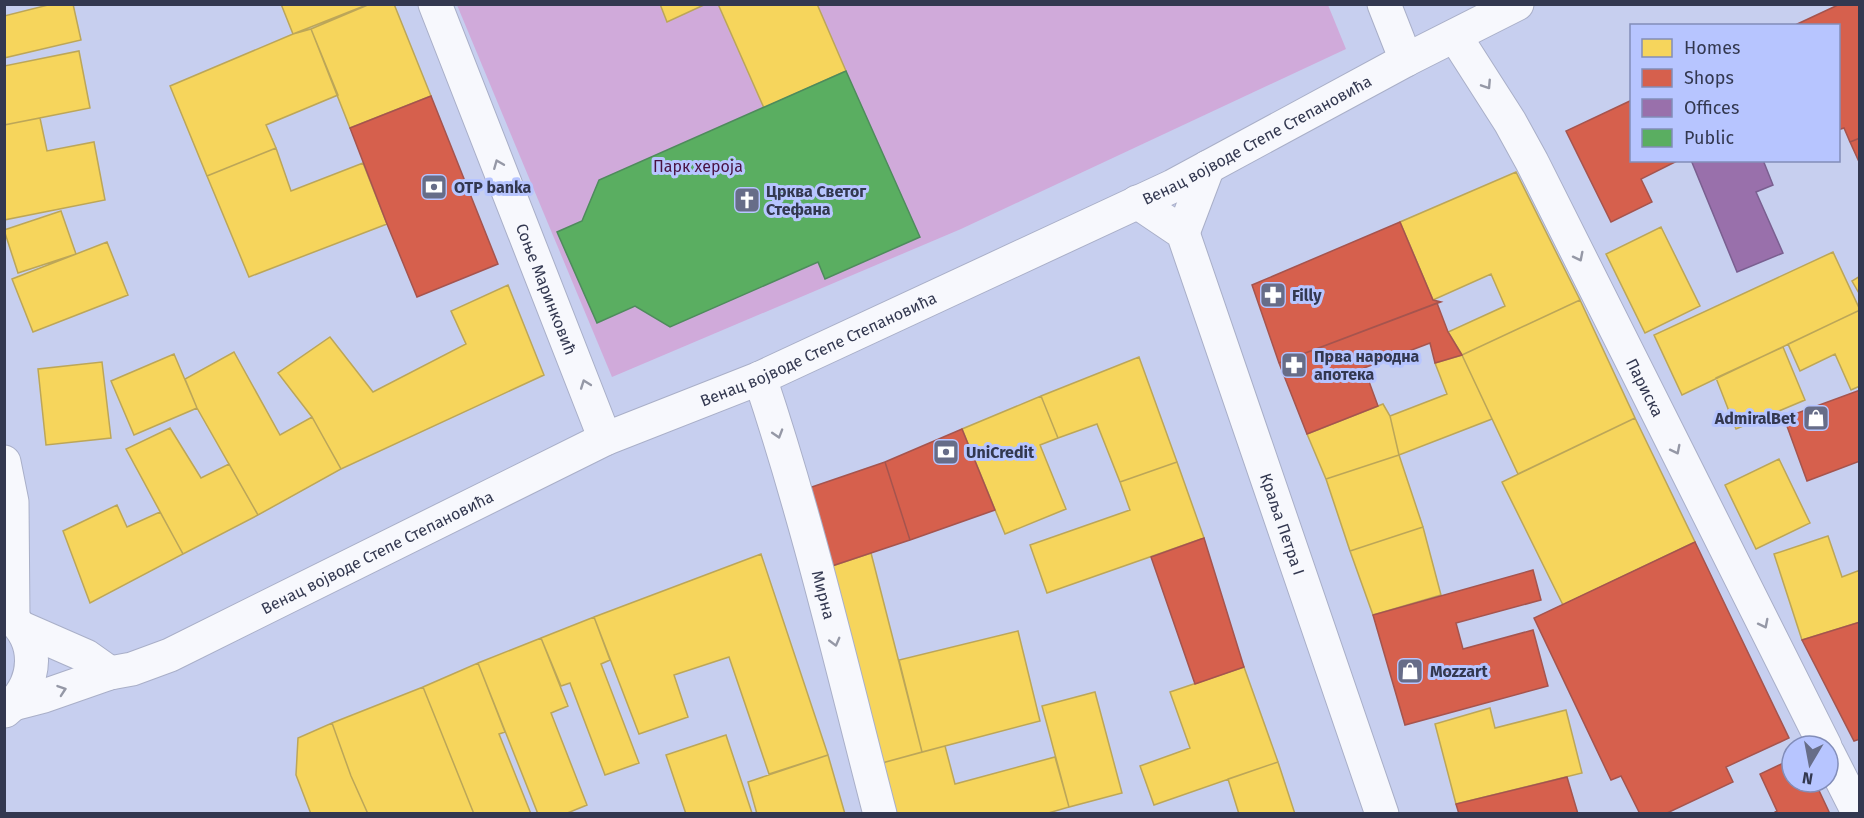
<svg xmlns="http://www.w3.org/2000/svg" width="1864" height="818" viewBox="0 0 1864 818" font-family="'Fira Sans',sans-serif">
<rect width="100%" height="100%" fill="#c7cfef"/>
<path fill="#d0aada" d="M457,5H1328L1346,49L961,229L612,377Z"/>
<path fill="#f6d55c" stroke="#bca658" stroke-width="1.5" d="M52,4H73L81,40L4,58V16Z
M281,4H369L293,34Z
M370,4H394L431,96L350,128L311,29Z
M660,4H706L667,22Z
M718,4H817L846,71L764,108Z
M311,29L338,95L266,125L276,148L207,176L170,86L293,34Z
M79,51L90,108L4,125V66Z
M40,118L47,151L94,142L105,200L4,220V125Z
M276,148L291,191L363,163L387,224L249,277L207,176Z
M1516,172L1580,300L1462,355L1448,332L1505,306L1491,274L1433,300L1400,222Z
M61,211L76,254L18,273L4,230Z
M1661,227L1700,306L1645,333L1606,254Z
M107,242L128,295L33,332L12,279Z
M1833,252L1860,310L1682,395L1654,335Z
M1860,276V295L1852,281Z
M508,285L544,375L341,469L312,417L278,373L330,337L373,392L466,344L451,311Z
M1580,300L1635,418L1518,474L1462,355Z
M1860,310V386L1851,390L1835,354L1800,371L1788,344Z
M1783,347L1805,400L1736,429L1716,378Z
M234,352L280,435L312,417L341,469L258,515L197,408L185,379Z
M174,354L197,408L134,435L111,381Z
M1462,355L1492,419L1399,455L1390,416L1447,394L1435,363Z
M1139,357L1177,462L1120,482L1097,424L1058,438L1041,396Z
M102,362L111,438L46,445L38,369Z
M1041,396L1058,438L1040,445L1066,509L1005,534L962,429Z
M1383,404L1390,416L1399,455L1326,479L1307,434Z
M1635,418L1695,542L1563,605L1502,482Z
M170,428L201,478L229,464L258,515L183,554L126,449Z
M1399,455L1423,527L1350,551L1326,479Z
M1779,459L1810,523L1756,549L1725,485Z
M1177,462L1204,538L1047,593L1030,545L1130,510L1120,482Z
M117,505L127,527L160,512L183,554L90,603L63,531Z
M1423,527L1441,595L1373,615L1350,551Z
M1828,536L1842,577L1860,570V622L1802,640L1774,554Z
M871,553L922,752L882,763L832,566Z
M761,554L828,755L769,774L729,657L674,675L688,717L639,734L594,617Z
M594,617L610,660L601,664L639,763L605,775L570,683L561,686L541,638Z
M1018,631L1040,721L922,752L899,660Z
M541,638L568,706L551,713L587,805L565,814H538L478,663Z
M478,663L505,732L499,734L531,814H474L423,687Z
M1244,667L1278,762L1154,805L1140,766L1190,748L1170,692Z
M423,687L474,814H368L351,776L332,723Z
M1095,692L1122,793L1069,807L1042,706Z
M1490,708L1495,728L1566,710L1582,773L1456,804L1435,724Z
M332,723L351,776L368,814H311L296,775L298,738Z
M726,735L752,813L686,814L666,755Z
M945,746L955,784L1055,757L1069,807L1045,814H896L882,763Z
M828,755L845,814H757L748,782Z
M1278,762L1295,814H1239L1228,779Z"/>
<path fill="#d6604d" stroke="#a5544e" stroke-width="1.5" d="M1840,4H1860V138L1850,142L1844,128L1838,130V26H1793Z
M431,96L498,264L417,297L387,224L350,128Z
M1632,100V160H1679L1641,179L1652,202L1611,222L1566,131Z
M1860,138V164L1850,142Z
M1400,222L1433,300L1441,302L1279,363L1252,285Z
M1437,303L1448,332L1462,355L1435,363L1430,343L1364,368L1378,406L1307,434L1279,363Z
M1860,390V461L1807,481L1784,418Z
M962,429L995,510L910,540L885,462Z
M885,462L910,540L832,566L806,489Z
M1204,538L1244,667L1195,684L1151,557Z
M1695,542L1789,738L1726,767L1733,782L1665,814H1640L1621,776L1611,780L1534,618Z
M1533,570L1541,600L1456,623L1463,649L1533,630L1548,686L1405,725L1373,615Z
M1860,622V739L1854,741L1802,640Z
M1792,759V782H1815L1830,814H1772L1777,811L1760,774Z
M1567,777L1578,814H1459L1456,804Z"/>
<path fill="#9970ab" stroke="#7a5f90" stroke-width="1.5" d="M1691,160H1763L1773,185L1756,192L1783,253L1737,272Z"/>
<path fill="#5aae61" stroke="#4e8b5c" stroke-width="1.5" d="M846,71L920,237L825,279L818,262L670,327L635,306L597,323L557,232L582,221L599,180Z"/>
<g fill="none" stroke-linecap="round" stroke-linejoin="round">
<defs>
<g id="minor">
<path id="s1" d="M435,4L605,439"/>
<path id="s2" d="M1455,36L1510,122L1532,162L1825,746"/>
<path id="s3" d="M1137,202L1183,233L1382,814"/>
<path d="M1183,233L1208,167"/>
<path id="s4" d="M760,378C808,521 842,668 880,814"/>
<path d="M4,462L12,502L13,618"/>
<path d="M1828,753L1859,814"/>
</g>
<g id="major">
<path d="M1384,4L1406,60"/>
<path d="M4,612C42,638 39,684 5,711"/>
<path d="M22,628L86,656L110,673"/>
<path id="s5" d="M13,704L44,696L110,673L132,669L170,655L605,439L760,378L1173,186L1406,60L1517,4"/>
</g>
</defs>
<use href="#minor" stroke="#a9afc8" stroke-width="35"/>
<use href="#major" stroke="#a9afc8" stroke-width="35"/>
<use href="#minor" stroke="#f7f8fd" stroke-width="33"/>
<use href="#major" stroke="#f7f8fd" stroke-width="33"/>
</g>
<defs><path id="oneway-chevron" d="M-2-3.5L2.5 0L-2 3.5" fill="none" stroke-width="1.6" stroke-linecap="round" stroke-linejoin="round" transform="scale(1.5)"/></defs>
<g stroke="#9598a6">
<use href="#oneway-chevron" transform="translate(1487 85) rotate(57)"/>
<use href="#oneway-chevron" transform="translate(498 164) rotate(-112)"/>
<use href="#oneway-chevron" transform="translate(1579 257) rotate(63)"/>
<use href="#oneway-chevron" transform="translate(585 384) rotate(-110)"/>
<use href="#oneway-chevron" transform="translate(778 434) rotate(73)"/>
<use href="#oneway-chevron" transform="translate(1676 450) rotate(63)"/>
<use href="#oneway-chevron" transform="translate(1764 624) rotate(63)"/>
<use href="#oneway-chevron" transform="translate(835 642) rotate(75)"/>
<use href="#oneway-chevron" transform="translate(62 690) rotate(-19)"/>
</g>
<defs>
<symbol id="bank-square" viewBox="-11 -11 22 22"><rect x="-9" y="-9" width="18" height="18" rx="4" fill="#676d88" stroke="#b7c5ff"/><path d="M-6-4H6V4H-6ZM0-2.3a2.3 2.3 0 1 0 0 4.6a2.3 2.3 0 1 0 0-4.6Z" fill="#fff"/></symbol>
<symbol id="church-square" viewBox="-11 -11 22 22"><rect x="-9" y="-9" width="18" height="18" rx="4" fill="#676d88" stroke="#b7c5ff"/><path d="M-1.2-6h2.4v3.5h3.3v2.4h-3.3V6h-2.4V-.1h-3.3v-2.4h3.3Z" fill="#fff"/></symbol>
<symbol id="pharmacy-square" viewBox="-11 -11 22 22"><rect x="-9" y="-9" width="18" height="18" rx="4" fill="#676d88" stroke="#b7c5ff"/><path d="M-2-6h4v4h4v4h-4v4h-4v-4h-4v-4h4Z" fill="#fff"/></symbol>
<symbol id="shop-square" viewBox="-11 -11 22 22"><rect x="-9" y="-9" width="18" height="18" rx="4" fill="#676d88" stroke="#b7c5ff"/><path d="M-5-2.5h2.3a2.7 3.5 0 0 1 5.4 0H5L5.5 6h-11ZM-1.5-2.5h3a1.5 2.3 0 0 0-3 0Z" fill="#fff"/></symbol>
</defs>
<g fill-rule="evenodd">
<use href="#bank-square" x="419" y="172" width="30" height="30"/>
<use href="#church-square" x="732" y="185" width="30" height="30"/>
<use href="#pharmacy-square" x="1258" y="280" width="30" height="30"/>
<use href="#pharmacy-square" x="1279" y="350" width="30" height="30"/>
<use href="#shop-square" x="1801" y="403" width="30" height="30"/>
<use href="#bank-square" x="931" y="437" width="30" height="30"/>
<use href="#shop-square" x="1395" y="656" width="30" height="30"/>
</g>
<g text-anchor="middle" stroke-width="6" stroke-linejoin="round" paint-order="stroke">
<g font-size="16" fill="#333850" stroke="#b7c5ff">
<text dy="6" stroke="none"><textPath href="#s5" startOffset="1368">Венац војводе Степе Степановића</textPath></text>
<text dy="6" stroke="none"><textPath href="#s1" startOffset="306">Соње Маринковић</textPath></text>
<text dy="6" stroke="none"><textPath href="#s5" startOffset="882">Венац војводе Степе Степановића</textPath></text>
<text dy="6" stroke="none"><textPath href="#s2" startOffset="400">Париска</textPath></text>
<text dy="6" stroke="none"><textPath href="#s3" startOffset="363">Краља Петра I</textPath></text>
<text dy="6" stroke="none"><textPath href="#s5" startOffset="396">Венац војводе Степе Степановића</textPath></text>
<text dy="6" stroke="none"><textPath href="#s4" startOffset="226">Мирна</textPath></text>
</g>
<g font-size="16" fill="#4a1242" stroke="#b7c5ff">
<text x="698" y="172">Парк хероја</text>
</g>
<g font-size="16" font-weight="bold" fill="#333850" stroke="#b7c5ff" text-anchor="start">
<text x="454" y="193">OTP banka</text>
<text x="766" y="197">Црква Светог<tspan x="766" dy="18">Стефана</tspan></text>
<text x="1292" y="301">Filly</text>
<text x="1314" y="362">Прва народна<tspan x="1314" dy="18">апотека</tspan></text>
<text x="1796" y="424" text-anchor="end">AdmiralBet</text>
<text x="966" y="458">UniCredit</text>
<text x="1430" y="677">Mozzart</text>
</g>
</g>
<rect width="1864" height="818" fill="none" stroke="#333850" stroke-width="12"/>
<rect x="1630" y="24" width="210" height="138" fill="#b7c5ff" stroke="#828db9" stroke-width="1.5"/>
<rect x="1642" y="39" width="30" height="18" fill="#f6d55c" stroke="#828db9" stroke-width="1.5"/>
<text x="1684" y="54" font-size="18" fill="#333850">Homes</text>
<rect x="1642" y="69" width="30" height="18" fill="#d6604d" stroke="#828db9" stroke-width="1.5"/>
<text x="1684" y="84" font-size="18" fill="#333850">Shops</text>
<rect x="1642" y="99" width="30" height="18" fill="#9970ab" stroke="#828db9" stroke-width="1.5"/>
<text x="1684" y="114" font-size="18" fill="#333850">Offices</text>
<rect x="1642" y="129" width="30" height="18" fill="#5aae61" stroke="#828db9" stroke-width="1.5"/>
<text x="1684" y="144" font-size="18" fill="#333850">Public</text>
<g transform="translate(1810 764) rotate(190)"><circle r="28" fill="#b7c5ff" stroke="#828db9" stroke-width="1.5"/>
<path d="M0-4.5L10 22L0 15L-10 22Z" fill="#676d88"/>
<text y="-9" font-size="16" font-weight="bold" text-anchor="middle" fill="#333850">N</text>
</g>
</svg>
